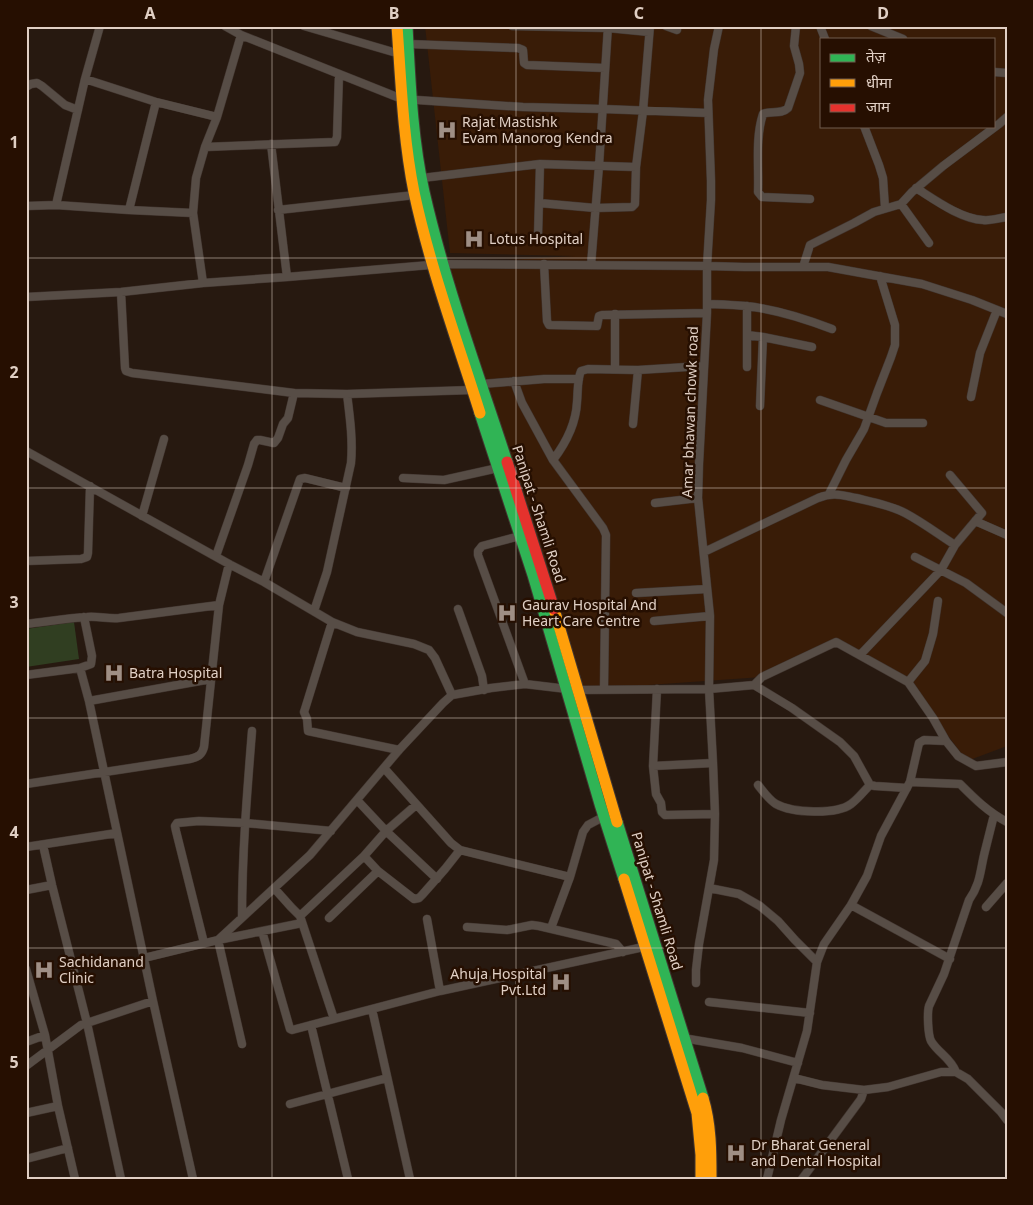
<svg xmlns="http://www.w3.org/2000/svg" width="1033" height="1205" viewBox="0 0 1033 1205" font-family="'Noto Sans','Noto Sans Devanagari',sans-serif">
<rect width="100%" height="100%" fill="#271910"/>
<path fill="#391c07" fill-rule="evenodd" d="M425,26H1007V746L967,761L908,682L836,642L762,677L577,690L442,264L575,256L450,253ZM822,39H994V126H822Z"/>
<path fill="#303e21" d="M74,622L79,659L26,667V629Z"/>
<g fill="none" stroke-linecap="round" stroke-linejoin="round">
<defs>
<path id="street" d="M225,26L241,35L402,99L523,107L603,109L708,113
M304,26L400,54
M512,26L608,28L649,32
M666,26L677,30
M796,26L794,46L799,64L800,73L788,108C781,115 771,110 763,114C755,138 759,167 758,192L762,197L810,199
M820,26L825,39
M871,26L903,39
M408,44L518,48L523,50L524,63L527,65L605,68
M994,72L1007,73
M85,79L156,102L217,117
M26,87L31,84L37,83L42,86L65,105L78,110
M864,126L879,165L883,178L885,208
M271,144L287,277
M205,147L335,142L337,137L339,74
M422,178L540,164L636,167
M916,188C935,200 961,219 983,220C991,221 999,218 1007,217
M539,203L595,208L632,207L635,204L636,167L643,111L650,26
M901,204L929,243
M56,205L85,79L100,26
M26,206L56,205L129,210L193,213
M129,210L156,102
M278,210L415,195
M538,236L540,164
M544,264L547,321L549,325L597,326L599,316L602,315L707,313
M591,265L599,166L608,26
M803,267L810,245L854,223L874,212L901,204L912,192L943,166L999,124L1007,117
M203,283L193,213L196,178L205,147L217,117L241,35
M121,292L125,368L126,371L132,373L294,393L347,394L472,390L482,384L544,379H579
M26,297L121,292L203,283L287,277L442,264L707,266L744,267H828L922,284L972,300L1007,314
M707,304C720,304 733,305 746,306C774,309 806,319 832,329
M747,335L763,337L812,347
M747,367V306
M615,369V314
M514,381L522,403L553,460L603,528L606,535L604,689
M971,397L980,353L997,310
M820,400L886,423H923
M760,406L763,337
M633,424L638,370
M26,451L229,564L264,582L332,622L357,632L414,644L429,650L435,658L452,695
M553,460C566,443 576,423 577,402C578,392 577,380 581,371L588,369L638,370L703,366
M403,478L444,480L498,468
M829,494L846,460L864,429L877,393L891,357L895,345V325L880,276
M655,503L698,498
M142,516L164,439
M975,521L1007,535
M520,536L482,546L478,551V555L525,684
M704,552L818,498C833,492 841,495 856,498C873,502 890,505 905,513C922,522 938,534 955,545
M216,556L248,465L254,444L257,440H260L274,443L278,438L283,424L288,418L294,393
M915,557L966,583L1007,613
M26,561L81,559L87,557L88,553L90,486
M264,582L300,479L305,478L346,488
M636,593L707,589
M458,609L482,676L484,690
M314,611L327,572L351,463C353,440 350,418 347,394
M654,621L710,616
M332,622L305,709L304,712L307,719L308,731L399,750
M26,624C46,622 67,618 87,617C98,616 108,619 119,618L219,605
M860,655L941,570L955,545L982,513L950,475
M80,668L89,701L153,1001L193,1179
M26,675L80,668L91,664L92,656L84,617
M908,682L925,661L933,634L938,601
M754,685L762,677L836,642L908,682L933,718L946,741L958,756L976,766L1007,762
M657,689L653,766L656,794L661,803L662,812L665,815L715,814
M89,701L211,679
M653,766L713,763
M384,768L451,843L460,850L570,877
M910,782L960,784C975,799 988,812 1007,822
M26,784L190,759C198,757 202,755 204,747L219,605L229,564
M758,785C763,791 769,800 776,804C792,813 836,815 851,804C858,799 864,791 870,785
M357,800L386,831L437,879
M43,845L52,885L87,1023L121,1179
M26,847L117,833
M364,856L378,871L414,899L419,898L422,895L445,869L460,850
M274,888L291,907L300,916L334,1019
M709,888L739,894L760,906L778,921L795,940L817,962
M26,890L52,885
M851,905L950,959
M986,907L1007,883
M300,916L364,856L386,831L416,805
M242,917C242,855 247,793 252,731
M329,918L378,871
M427,919L440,991
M467,927L507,930L532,925L539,926L616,944L623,952
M551,928L570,877L583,832L588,825L605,816
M262,931L290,1029L292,1030L440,991L648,946
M204,943L176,831L175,826L177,823L199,821L245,823L331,831
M144,958L218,940L310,855L399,750L443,703L452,695L491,688L525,684L567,689L577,690L709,689L754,685L792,708L840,742L854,756L870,785L875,786L907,788
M26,969L45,1035L58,1106L75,1179
M696,983V970L699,944L714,860L715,814L713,763L709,689L710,616L698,498L699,464L707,313V266L711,200V181L708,100L714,49L719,26
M709,1002L810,1013
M372,1009L410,1179
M311,1025L348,1179
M683,1038L742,1048L798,1063
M26,1042L45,1035
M242,1044L218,940L302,923
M26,1066L81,1025L153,1001
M956,1072C950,1057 938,1053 931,1041C928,1035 927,1013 929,1006L944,974L969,900C981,883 980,870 985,851C988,839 991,827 994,815
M794,1078L822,1085L864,1090L888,1087L941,1072H956L968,1079L1001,1112L1007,1120
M290,1104L387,1078
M26,1113L58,1106
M26,1159L68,1148
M767,1179L781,1120L807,1031L817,962L824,944L851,905L867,876L881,836L910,782L919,743L924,740L946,741
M802,1179L861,1099L864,1090"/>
<path id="fast" d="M407,26C410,82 412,138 424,192C445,284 478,373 507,462
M480,413L533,575L600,804L624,879
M617,822L703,1098"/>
<path id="slow" d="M397,26C401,81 403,137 414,192C430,267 457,340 480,413
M554,609L617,822
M624,879L697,1113L701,1155V1179
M703,1098C711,1124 711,1152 711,1179"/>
<path id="jam" d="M507,462L554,609"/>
</defs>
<use href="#street" stroke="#423630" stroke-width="9"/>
<use href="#fast" stroke="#423630" stroke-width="13"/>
<use href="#slow" stroke="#423630" stroke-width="13"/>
<use href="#jam" stroke="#423630" stroke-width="13"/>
<use href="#street" stroke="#574d46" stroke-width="8"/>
<use href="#fast" stroke="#30b455" stroke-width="11"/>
<use href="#slow" stroke="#ff9f0a" stroke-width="11"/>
<use href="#jam" stroke="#e5322d" stroke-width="11"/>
</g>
<path fill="none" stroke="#e0cfc4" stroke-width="1" stroke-opacity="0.55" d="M272,26V1179M516,26V1179M761,26V1179M26,258H1007M26,488H1007M26,718H1007M26,948H1007"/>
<defs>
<symbol id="hospital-bare" viewBox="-9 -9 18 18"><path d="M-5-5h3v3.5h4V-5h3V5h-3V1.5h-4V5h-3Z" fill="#9f8f85" stroke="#260f01" stroke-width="2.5" paint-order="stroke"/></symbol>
</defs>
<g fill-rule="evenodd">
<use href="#hospital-bare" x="433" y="116" width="28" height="28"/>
<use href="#hospital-bare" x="460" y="225" width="28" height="28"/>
<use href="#hospital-bare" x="493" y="599" width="28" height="28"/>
<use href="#hospital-bare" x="100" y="659" width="28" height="28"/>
<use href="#hospital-bare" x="30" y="956" width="28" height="28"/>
<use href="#hospital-bare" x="547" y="968" width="28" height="28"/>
<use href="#hospital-bare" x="722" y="1139" width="28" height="28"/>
</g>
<g text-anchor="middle" stroke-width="5" stroke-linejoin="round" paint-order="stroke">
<g font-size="14" fill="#e0cfc4" stroke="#260f01" text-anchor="start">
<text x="462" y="127">Rajat Mastishk<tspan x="462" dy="16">Evam Manorog Kendra</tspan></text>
<text x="489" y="244">Lotus Hospital</text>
<text x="522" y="610">Gaurav Hospital And<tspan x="522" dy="16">Heart Care Centre</tspan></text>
<text x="129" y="678">Batra Hospital</text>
<text x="59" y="967">Sachidanand<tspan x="59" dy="16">Clinic</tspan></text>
<text x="546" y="979" text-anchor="end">Ahuja Hospital<tspan x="546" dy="16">Pvt.Ltd</tspan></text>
<text x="751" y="1150">Dr Bharat General<tspan x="751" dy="16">and Dental Hospital</tspan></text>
</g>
<g font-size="14" fill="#e0cfc4" stroke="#260f01">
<text transform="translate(690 412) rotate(-88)" y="5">Amar bhawan chowk road</text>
<text transform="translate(539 514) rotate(72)" y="5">Panipat - Shamli Road</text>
<text transform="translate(657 901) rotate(73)" y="5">Panipat - Shamli Road</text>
</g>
</g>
<rect width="1033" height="1205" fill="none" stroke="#260f01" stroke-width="55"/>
<rect x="820" y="38" width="175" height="90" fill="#260f01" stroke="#705c4f"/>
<rect x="830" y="54" width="25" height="8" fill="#30b455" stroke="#705c4f"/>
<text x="866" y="62" font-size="15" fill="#e0cfc4">तेज़</text>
<rect x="830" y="79" width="25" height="8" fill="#ff9f0a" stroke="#705c4f"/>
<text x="866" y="88" font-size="15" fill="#e0cfc4">धीमा</text>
<rect x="830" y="104" width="25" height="8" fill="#e5322d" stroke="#705c4f"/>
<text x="866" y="112" font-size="15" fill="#e0cfc4">जाम</text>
<rect x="28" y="28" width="978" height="1150" fill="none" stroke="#e0cfc4" stroke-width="2"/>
<g font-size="16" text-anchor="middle" font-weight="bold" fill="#e0cfc4">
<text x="150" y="19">A</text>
<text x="394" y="19">B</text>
<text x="639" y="19">C</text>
<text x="883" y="19">D</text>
<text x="14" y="148">1</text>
<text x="14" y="378">2</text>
<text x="14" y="608">3</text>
<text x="14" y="838">4</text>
<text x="14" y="1068">5</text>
</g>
</svg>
